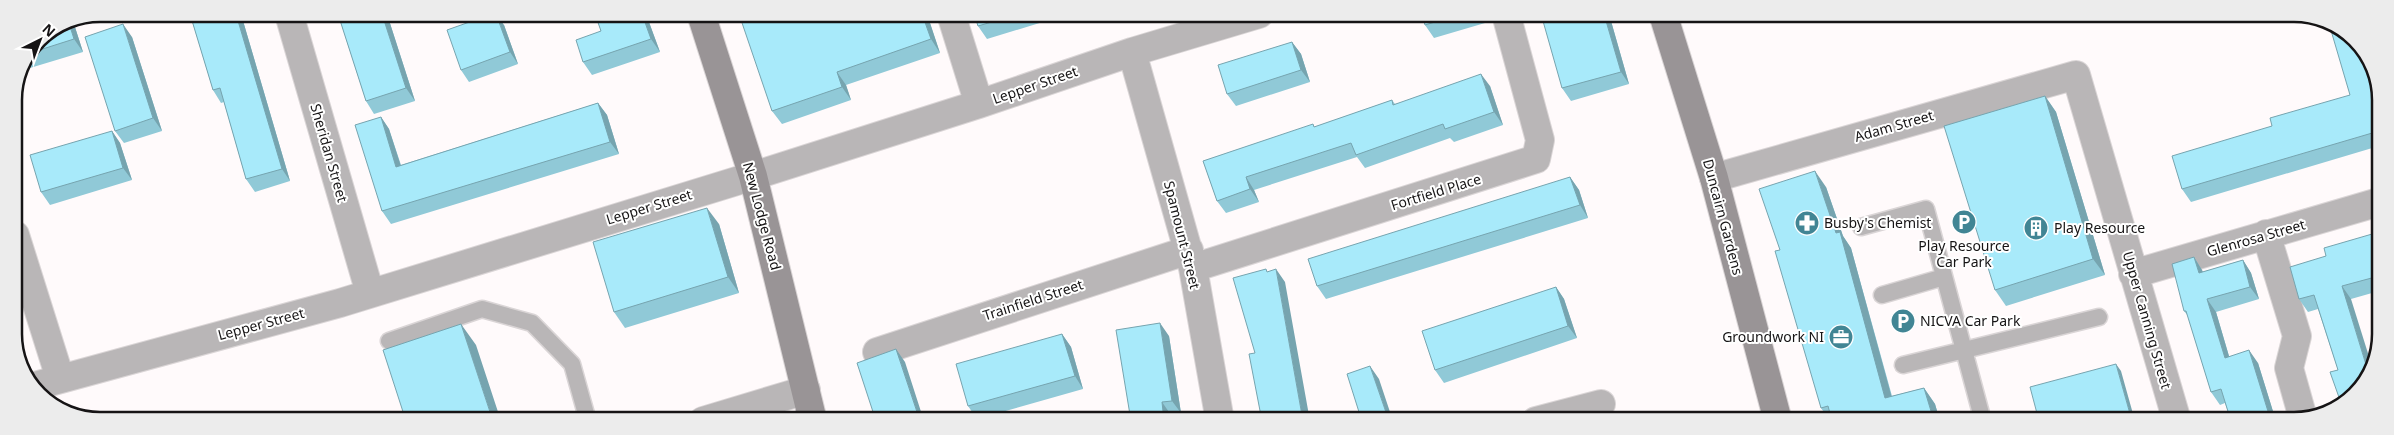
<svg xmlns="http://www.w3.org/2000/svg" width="2394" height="435" viewBox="0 0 2394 435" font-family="'Noto Sans',sans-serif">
<rect width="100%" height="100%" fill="#fffafb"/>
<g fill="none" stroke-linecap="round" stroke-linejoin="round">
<defs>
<path id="lane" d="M1861,227L1926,209L1983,421
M1882,295L1944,277
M389,341L482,309L532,323L572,364L588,421
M1903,365L2099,317"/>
<path id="street" d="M289,14L370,293
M951,14L979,104
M1132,52L1193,268L1220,421
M1714,178L2076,75L2177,421
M2266,234L2297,336L2289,368L2303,418
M15,235L60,378
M1193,268L1536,159L1540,140L1506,14
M2133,274L2379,202
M877,352L1189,250
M35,386L340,303L753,176L979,104L1132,52L1259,14
M703,421L806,390
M1536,421L1601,404"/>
<path id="secondary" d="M701,14L753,176L813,421
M1663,14L1714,178L1778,421"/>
</defs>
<use href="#lane" stroke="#dad5d6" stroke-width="19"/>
<use href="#street" stroke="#dad5d6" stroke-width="30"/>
<use href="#secondary" stroke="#dad5d6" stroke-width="30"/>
<use href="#lane" stroke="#b9b6b7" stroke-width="16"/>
<use href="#street" stroke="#b9b6b7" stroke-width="28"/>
<use href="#secondary" stroke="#999496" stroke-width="28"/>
</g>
<path fill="#90c9d7" d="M190,14H241L290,181L255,192L246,179L224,102L221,103L213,90Z
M338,14H387L415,101L374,114L366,101Z
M595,14H646L660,52L592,75L583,62L601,31Z
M927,14L940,53L846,85L851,100L782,124L772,111Z
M974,14H1069L987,39L978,26Z
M1422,14H1482L1485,23L1434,38L1425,25Z
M1609,14L1629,84L1571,101L1562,88Z
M74,24L83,52L20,71V67L39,39Z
M504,25L518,64L469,82L461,70Z
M132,37L162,131L124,143L115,131Z
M1292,42L1301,54L1310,82L1236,106L1227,94Z
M2379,83V146L2191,202L2182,189L2350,95Z
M1490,86L1503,125L1454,142L1450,138L1365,168L1357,157L1254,190L1259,202L1226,213L1217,201L1203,161L1315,127L1392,100L1395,104Z
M2045,96L2056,112L2105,275L2006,306L1995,290Z
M598,103L607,115L619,154L391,224L382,211L381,117L389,129L401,165Z
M112,131L120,143L132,180L50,205L41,192Z
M1570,177L1579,190L1588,218L1326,299L1317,286Z
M1826,187L1843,236L1851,248L1892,396L1924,388L1935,404L1940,421H1830L1821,408L1780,250Z
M719,224L739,293L625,328L614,312Z
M2379,232V291L2351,299L2338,370L2318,309L2308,312L2299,299L2326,256Z
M2194,257L2203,272L2243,260L2251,273L2259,299L2216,312L2229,356L2258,363L2276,421H2231L2225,403L2220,405L2211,392L2188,316L2184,311Z
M1556,287L1564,299L1577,338L1444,383L1435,370Z
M1062,334L1071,347L1083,389L977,419L968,406Z
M1169,336L1181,413L1171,415V421H1131Z"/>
<path fill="#76a4af" d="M236,14H241L290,181L282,169Z
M382,14H387L415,101L406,88Z
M496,14L504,25L518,64L510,52Z
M642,14H646L660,52L651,39Z
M922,14H927L940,53L931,39Z
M1479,14H1482L1485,23Z
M1604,14H1609L1629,84L1621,72Z
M71,19L74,24L83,52L74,39L68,20Z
M123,24L132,37L162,131L153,118Z
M1292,42L1301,54L1310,82L1301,70Z
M837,72L846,85L851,100L842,87Z
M1481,74L1490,86L1503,125L1494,112Z
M2045,96L2056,112L2105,275L2093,259Z
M598,103L607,115L619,154L610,142Z
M381,117L389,129L405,179L396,167Z
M112,131L120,143L132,180L123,168Z
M1815,171L1826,187L1843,236L1851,248L1896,413L1885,398L1836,233Z
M1246,177L1254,190L1259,202L1250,189Z
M1570,177L1579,190L1588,218L1580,205Z
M707,208L719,224L739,293L728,277Z
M2194,257L2202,270L2208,286L2199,273Z
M2243,260L2251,273L2259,299L2250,287Z
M1276,269L1285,282L1310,421H1303Z
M2342,286L2351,299L2371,363L2367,368Z
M1556,287L1564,299L1577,338L1568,326Z
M2207,299L2216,312L2233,370L2225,358Z
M1160,323L1169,336L1181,413L1172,401Z
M461,324L476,345L501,421H493Z
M1062,334L1071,347L1083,389L1075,376Z
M896,349L905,362L924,421H920Z
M2249,350L2258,363L2276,421H2271Z
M2116,364L2121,371L2135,421H2132Z
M1370,366L1379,379L1393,421H1389Z
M1924,388L1935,404L1940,421H1934Z
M1162,402L1171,415V421H1164Z"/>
<path fill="#a8eafa" stroke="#76a4af" d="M190,14H236L282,169L246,179L220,88L213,90Z
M338,14H382L406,88L366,101Z
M492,14H496L510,52L461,70L447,30Z
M595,14H642L651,39L583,62L576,40L601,31Z
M739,14H922L931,39L837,72L842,87L772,111Z
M974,14H1019L978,26Z
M1422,14H1462L1425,25Z
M1541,14H1604L1621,72L1562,88Z
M68,20L74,39L30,53L39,39Z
M123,24L153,118L115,131L85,37Z
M2330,27L2355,39L2379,83V131L2182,189L2172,156L2272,126L2270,118L2350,95Z
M1292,42L1301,70L1227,94L1218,65Z
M1481,74L1494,112L1445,129L1443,124L1356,155L1351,143L1246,177L1250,189L1217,201L1203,161L1313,124L1314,127L1392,100L1393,105Z
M2045,96L2093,259L1995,290L1944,126Z
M598,103L610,142L382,211L355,125L381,117L396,167Z
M112,131L123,168L41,192L30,155Z
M1815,171L1836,233L1840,232L1885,398L1924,388L1934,421H1832L1828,406L1821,408L1775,251L1780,250L1759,189Z
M1570,177L1580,205L1317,286L1308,259Z
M707,208L728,277L614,312L593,242Z
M2379,232V276L2342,286L2367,368L2350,400L2341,403L2330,372L2338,370L2314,295L2299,299L2290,267L2326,256L2324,248Z
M2194,257L2199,273L2243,260L2250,287L2207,299L2225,358L2249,350L2271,421H2231L2221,389L2211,392L2186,311H2184L2172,264Z
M1266,269L1267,272L1276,269L1303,421H1262L1249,354L1255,353L1233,278Z
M1556,287L1568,326L1435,370L1422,331Z
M1160,323L1172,401L1162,402L1164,421H1131L1116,330Z
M461,324L493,421H406L383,350Z
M1062,334L1075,376L968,406L956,364Z
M896,349L920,421H876L857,363Z
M2116,364L2132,421H2039L2030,387Z
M1370,366L1389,421H1358L1356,413L1359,412L1347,374Z"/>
<defs>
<symbol id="parking-disc" viewBox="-11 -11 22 22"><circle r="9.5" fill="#418594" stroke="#fff"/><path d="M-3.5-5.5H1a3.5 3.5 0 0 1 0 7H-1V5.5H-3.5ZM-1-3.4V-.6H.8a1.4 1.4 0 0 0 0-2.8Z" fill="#fff"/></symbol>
<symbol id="pharmacy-disc" viewBox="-11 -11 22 22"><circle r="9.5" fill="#418594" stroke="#fff"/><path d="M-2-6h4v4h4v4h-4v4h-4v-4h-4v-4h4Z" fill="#fff"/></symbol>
<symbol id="building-disc" viewBox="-11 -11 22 22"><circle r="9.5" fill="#418594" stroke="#fff"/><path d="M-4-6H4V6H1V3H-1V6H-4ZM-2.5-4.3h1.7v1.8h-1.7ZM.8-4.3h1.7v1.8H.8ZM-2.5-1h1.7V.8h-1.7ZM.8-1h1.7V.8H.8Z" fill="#fff"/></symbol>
<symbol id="office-disc" viewBox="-11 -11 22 22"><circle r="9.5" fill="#418594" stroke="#fff"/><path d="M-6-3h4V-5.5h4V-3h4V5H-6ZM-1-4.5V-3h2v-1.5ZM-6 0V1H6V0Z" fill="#fff"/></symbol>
</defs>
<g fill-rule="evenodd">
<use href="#parking-disc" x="1950" y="208" width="28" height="28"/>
<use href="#pharmacy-disc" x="1793" y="209" width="28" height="28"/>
<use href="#building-disc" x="2022" y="214" width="28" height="28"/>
<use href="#parking-disc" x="1889" y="307" width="28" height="28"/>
<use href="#office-disc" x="1827" y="323" width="28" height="28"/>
</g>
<g text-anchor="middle" stroke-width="4" stroke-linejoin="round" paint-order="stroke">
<g font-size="14" fill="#161415" stroke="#fff">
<text transform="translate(1035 85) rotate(-19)" y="5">Lepper Street</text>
<text transform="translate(1894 126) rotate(-16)" y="5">Adam Street</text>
<text transform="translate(329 153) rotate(74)" y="5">Sheridan Street</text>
<text transform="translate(1436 192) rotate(-17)" y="5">Fortfield Place</text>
<text transform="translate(649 207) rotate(-17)" y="5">Lepper Street</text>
<text transform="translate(762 216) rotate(75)" y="5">New Lodge Road</text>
<text transform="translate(1723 217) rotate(75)" y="5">Duncairn Gardens</text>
<text transform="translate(1182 235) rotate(76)" y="5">Spamount Street</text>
<text transform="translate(2256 238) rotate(-16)" y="5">Glenrosa Street</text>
<text transform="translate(1033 300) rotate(-18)" y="5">Trainfield Street</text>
<text transform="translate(2147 320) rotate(74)" y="5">Upper Canning Street</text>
<text transform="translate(261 324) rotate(-15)" y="5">Lepper Street</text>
</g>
<g font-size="14" fill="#161415" stroke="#fff" text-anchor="start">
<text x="1824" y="228">Busby's Chemist</text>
<text x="2054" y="233">Play Resource</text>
<text x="1964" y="251" text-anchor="middle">Play Resource<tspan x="1964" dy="16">Car Park</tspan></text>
<text x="1920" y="326">NICVA Car Park</text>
<text x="1824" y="342" text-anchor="end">Groundwork NI</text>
</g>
</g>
<path d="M0 0H2394V435H0ZM100 22H2294A78 78 0 0 1 2372 100V334A78 78 0 0 1 2294 412H100A78 78 0 0 1 22 334V100A78 78 0 0 1 100 22Z" fill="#ececec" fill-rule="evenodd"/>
<path fill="none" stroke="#161415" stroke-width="2.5" d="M100 22H2294A78 78 0 0 1 2372 100V334A78 78 0 0 1 2294 412H100A78 78 0 0 1 22 334V100A78 78 0 0 1 100 22Z"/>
<g transform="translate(40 40) rotate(42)" stroke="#ffffff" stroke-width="4" paint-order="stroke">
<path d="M0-4L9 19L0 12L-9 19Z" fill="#161415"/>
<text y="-8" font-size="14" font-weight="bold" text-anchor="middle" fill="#161415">N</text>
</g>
</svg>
